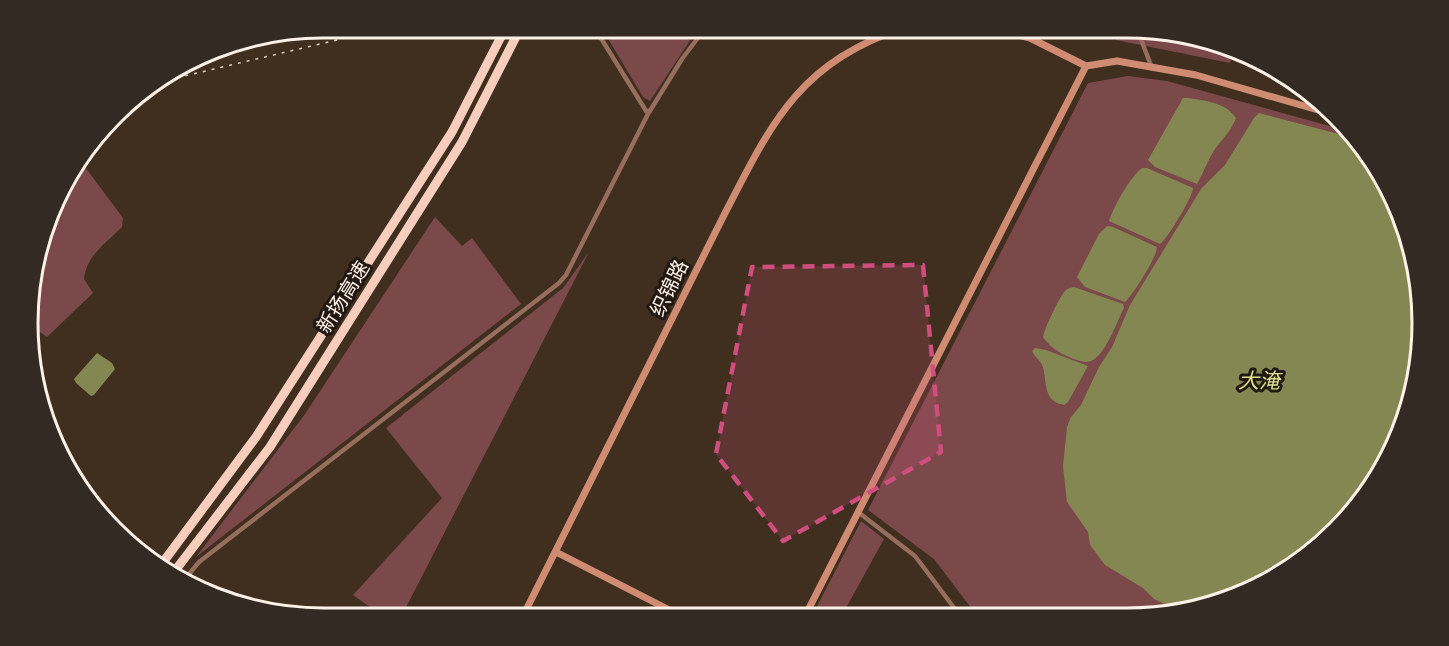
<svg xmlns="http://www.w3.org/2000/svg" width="1449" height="646" viewBox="0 0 1449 646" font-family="Roboto,'Noto Sans SC',sans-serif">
<rect width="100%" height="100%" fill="#402f1f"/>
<path fill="#7b494a" d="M601,27H699L650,101L643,97Z
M1119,27L1217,42L1233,49L1230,63L1116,40Z
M1128,76L1167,81L1344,130L1392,192L1421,304L1406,418L1372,488L1306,558L1240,596L1165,616L978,617L934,559L868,510L1088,83Z
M79,159L123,218L122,227C107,242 86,256 84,279L93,293L47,337L33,327V266L67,175Z
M435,217L462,246L472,238L521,304L196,557L305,414Z
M589,252L400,619H387L353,595L442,498L386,428L563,288Z
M861,521L884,539L841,617L811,618Z"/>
<path fill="#858753" d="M1183,98H1188C1206,101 1225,102 1236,118C1233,127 1224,138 1218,145C1209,156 1204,172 1197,184L1155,167L1148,160Z
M1259,113L1350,137L1392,192L1421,304L1406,418L1372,488L1306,558L1240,596L1181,612L1154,599L1143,588L1105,565L1090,545L1088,532L1067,502L1063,466L1067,427L1071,417L1081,405L1099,367L1112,347L1130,305L1201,189L1225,165L1254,118Z
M1142,168H1147L1193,188C1193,197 1167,239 1160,244L1109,221C1114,206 1130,177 1142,168Z
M1107,226L1113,227L1157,247C1157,257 1133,295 1125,302L1085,287L1077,277L1099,234Z
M1074,287L1123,304L1124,308C1117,321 1104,361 1087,362C1082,362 1074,359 1069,357C1059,353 1049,346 1043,337C1045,327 1059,298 1065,291C1068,288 1070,288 1074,287Z
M1035,348L1046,350L1088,366L1068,402L1064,405C1043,401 1047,383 1043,367C1041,361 1035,357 1032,351Z
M97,353L112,363L115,369L94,395L91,396L76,383L74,379Z"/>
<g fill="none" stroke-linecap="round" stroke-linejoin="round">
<path stroke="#976d5d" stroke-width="4.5" d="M594,27L648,114
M1137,29L1152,68
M858,512L915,556L961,617
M185,579L199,562L559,283L566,275L648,114L682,59L706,27"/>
<path stroke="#cf8c73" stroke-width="7" d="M988,27L1030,38L1086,66L1117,61L1196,75L1332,114
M556,552L685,618
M522,618L722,219C771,124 797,63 906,27
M804,618L1086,66"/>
<path stroke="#f7cdbd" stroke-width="9" d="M161,565L256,437L452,132L506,27
M174,572L270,447L462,142L521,27"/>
<path stroke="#ded2c7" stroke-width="1.5" stroke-dasharray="3 6" stroke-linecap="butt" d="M159,82L392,27"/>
</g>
<path fill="#d04e7e" fill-opacity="0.2" stroke="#d04e7e" stroke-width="4.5" stroke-dasharray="12 8" stroke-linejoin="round" d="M923,265L941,452L783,541L716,454L752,267Z"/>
<g text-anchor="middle" stroke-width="6" stroke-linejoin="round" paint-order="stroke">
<g font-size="20" fill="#fcf1e7" stroke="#211912">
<text transform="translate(669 288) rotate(-64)" y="7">织锦路</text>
<text transform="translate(343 297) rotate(-58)" y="7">新扬高速</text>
</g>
<g font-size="21" font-style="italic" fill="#dcde8e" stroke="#211912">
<text x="1259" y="388">大淹</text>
</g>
</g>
<path d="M0 0H1449V646H0ZM323 38H1127A285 285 0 0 1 1412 323V323A285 285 0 0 1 1127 608H323A285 285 0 0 1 38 323V323A285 285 0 0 1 323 38Z" fill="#332a23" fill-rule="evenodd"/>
<path fill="none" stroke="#fcf1e7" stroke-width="3" d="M323 38H1127A285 285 0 0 1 1412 323V323A285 285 0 0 1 1127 608H323A285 285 0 0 1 38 323V323A285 285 0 0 1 323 38Z"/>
</svg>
